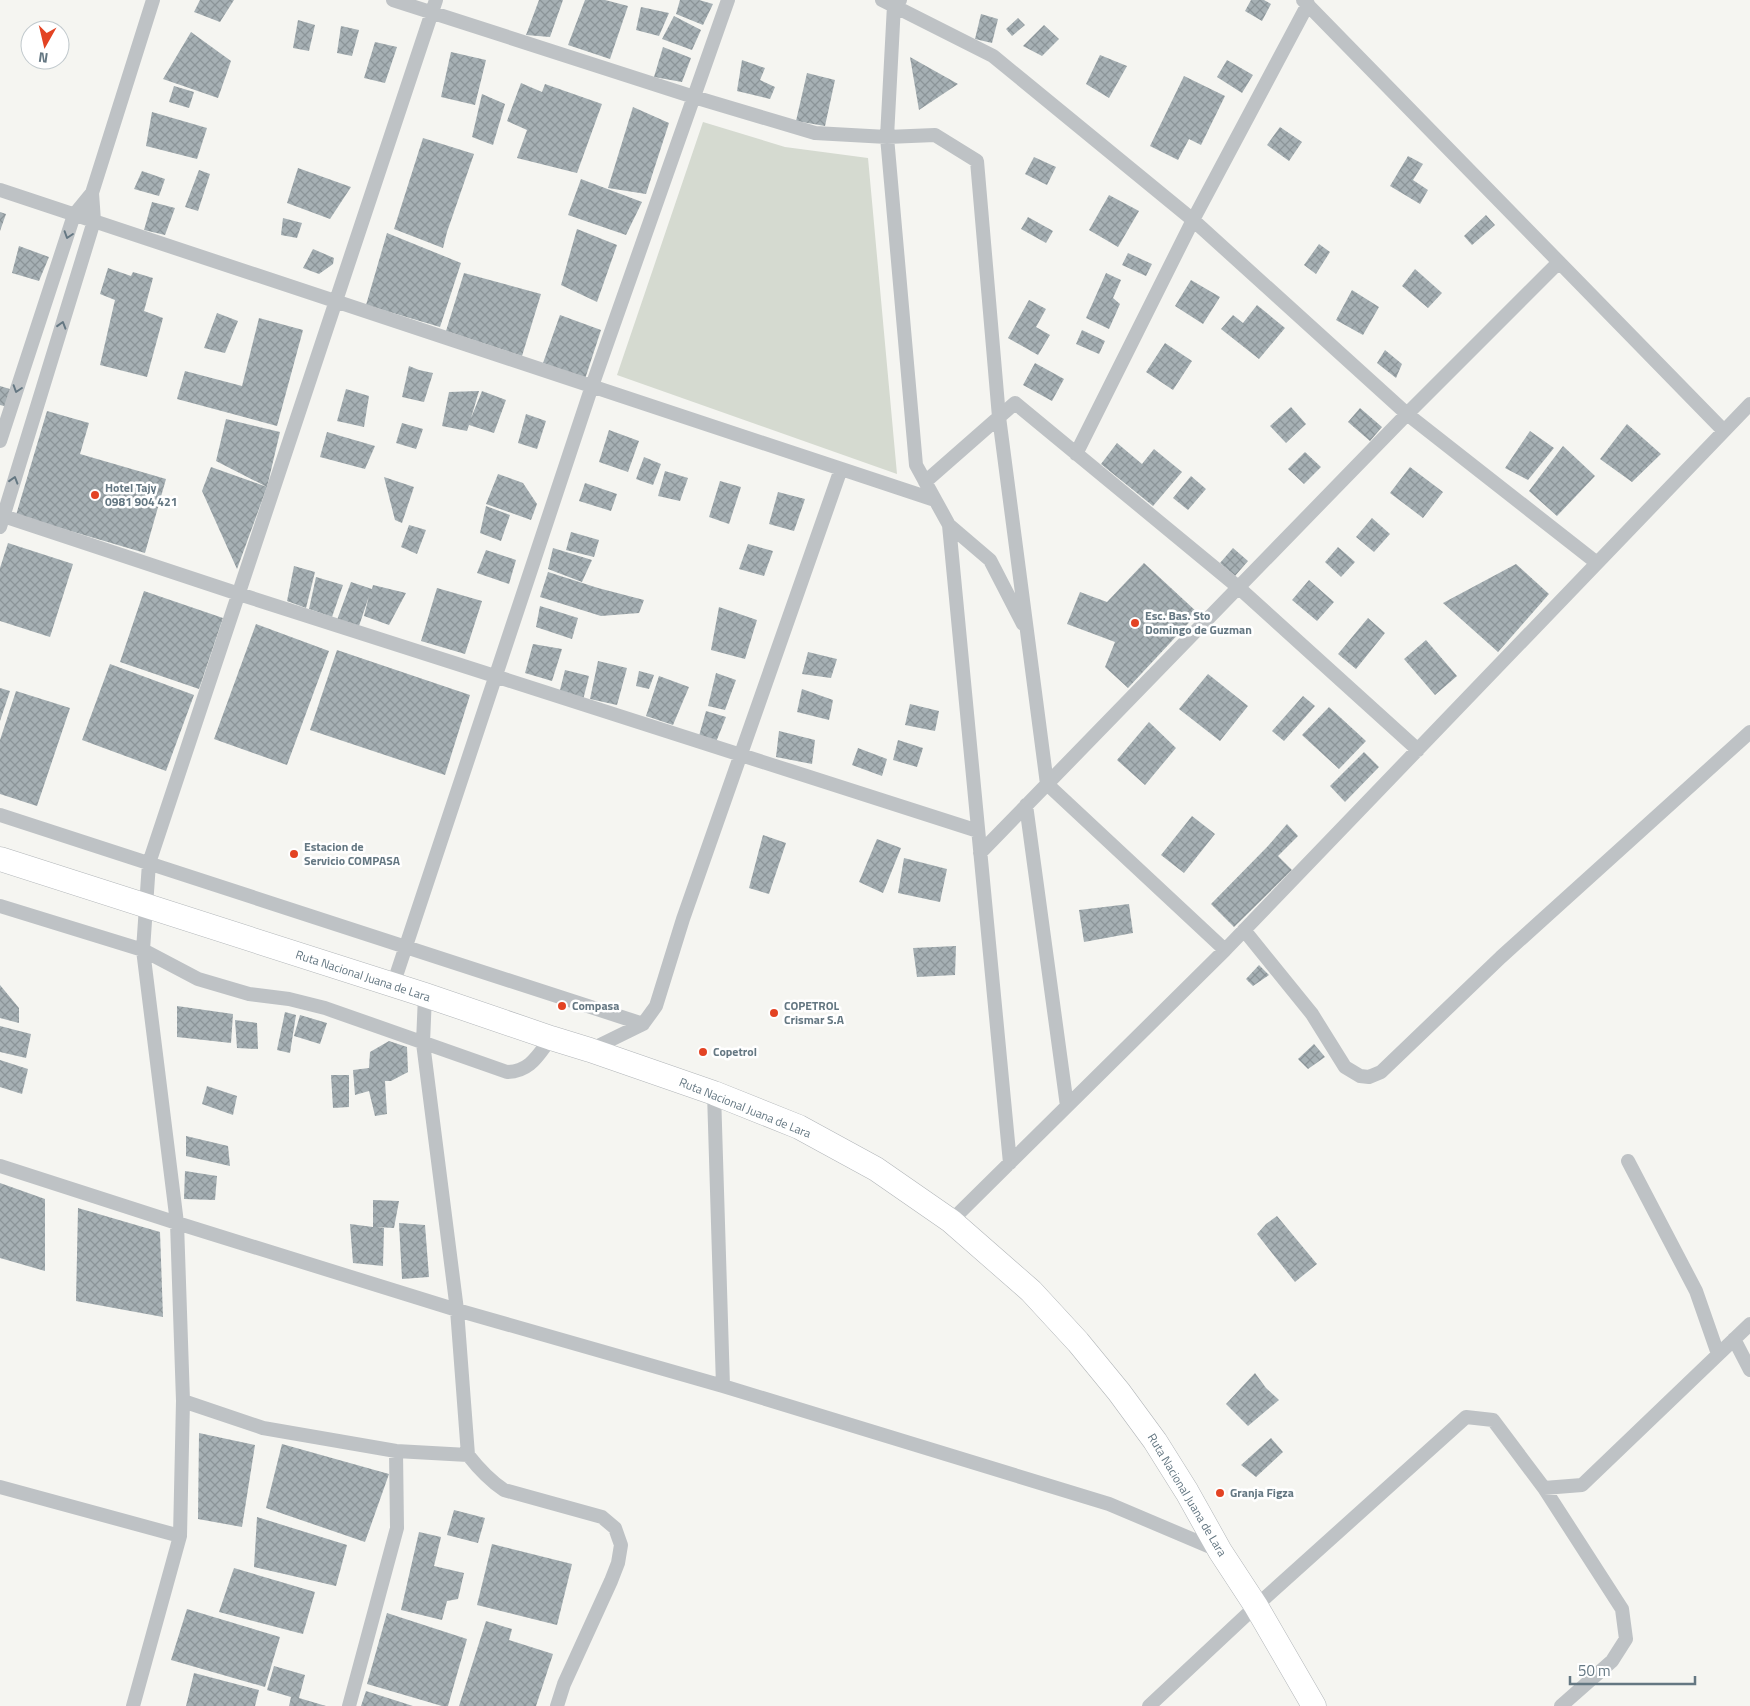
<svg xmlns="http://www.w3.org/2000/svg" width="1750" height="1706" viewBox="0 0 1750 1706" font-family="'Titillium Web',sans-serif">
<defs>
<pattern id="building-cross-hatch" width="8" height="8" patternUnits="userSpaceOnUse" patternTransform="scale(1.25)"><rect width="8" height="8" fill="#a6b0b4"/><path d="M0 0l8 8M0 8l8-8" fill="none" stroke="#8b9498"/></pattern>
</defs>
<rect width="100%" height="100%" fill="#f5f5f1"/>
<path fill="#d5dad0" d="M703,122L785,147L868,158L897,474L617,375Z"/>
<path fill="url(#building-cross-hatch)" d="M200,0H234L220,22L194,12Z
M539,0H563L550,37L526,35Z
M585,0H605L628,6L610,59L568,45Z
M680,0H699L713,4L703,25L676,14Z
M1251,0H1264L1271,4L1262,21L1245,11Z
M641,7L669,13L659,36L636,30Z
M981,14L998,19L992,43L975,39Z
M674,16L701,30L692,50L662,39Z
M1018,18L1025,25L1012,36L1006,29Z
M298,20L315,25L309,51L293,48Z
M1044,25L1059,39L1042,56L1023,46Z
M341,26L359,30L352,56L337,53Z
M191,32L231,61L218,98L163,79Z
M375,42L397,47L385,83L364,78Z
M663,47L691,58L682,82L654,77Z
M451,52L486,60L475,105L441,97Z
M1100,55L1127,66L1109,98L1086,84Z
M910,57L958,84L919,110Z
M742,60L765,68L760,80L775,87L770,99L737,91Z
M1227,60L1253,75L1242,93L1217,77Z
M807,73L835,80L825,126L796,121Z
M1184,76L1225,96L1201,145L1189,139L1178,160L1150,146Z
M521,83L542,92L545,84L602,104L577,173L517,158L527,130L507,121Z
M174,86L194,92L189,108L169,102Z
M482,94L505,104L493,145L472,137Z
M633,107L669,123L646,194L608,188Z
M152,112L207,128L197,159L146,146Z
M1280,127L1302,142L1289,161L1267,145Z
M423,138L474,154L447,232L443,248L394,229Z
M1408,156L1423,164L1413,180L1428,190L1420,204L1390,186Z
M1034,157L1056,167L1047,185L1025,174Z
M298,168L351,187L330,219L287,203Z
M199,170L210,174L198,211L185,207Z
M142,171L165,179L159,196L134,189Z
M581,179L642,202L626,235L568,215Z
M1109,195L1139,211L1118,247L1089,230Z
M152,202L175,208L165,235L144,230Z
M0,212L6,214L0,231Z
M1486,215L1495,225L1472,245L1464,236Z
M1028,217L1053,231L1046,243L1021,229Z
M283,218L302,223L297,238L281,235Z
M577,229L617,245L597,302L561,285Z
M387,233L461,263L440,327L366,305Z
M1319,244L1330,252L1316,274L1304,265Z
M19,246L49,257L39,281L12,273Z
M313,249L334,258L333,264L319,274L303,268Z
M1128,253L1152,264L1146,276L1122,265Z
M108,268L131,276L133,272L153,278L144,311L163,318L147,377L100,365L115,300L100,294Z
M1415,269L1442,293L1428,308L1402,286Z
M464,273L541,294L522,356L446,331Z
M1106,273L1121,280L1113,298L1120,304L1109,329L1086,318Z
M1191,280L1220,297L1203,324L1175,306Z
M1352,290L1379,307L1363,335L1336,320Z
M1029,300L1046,309L1036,327L1050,335L1038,355L1008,338Z
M1257,305L1285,328L1259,359L1221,329L1233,315L1243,323Z
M217,313L238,321L225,353L204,348Z
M560,315L601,330L585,379L543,363Z
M259,318L303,330L277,426L177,399L185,371L242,386Z
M1082,330L1105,341L1099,354L1076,344Z
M1165,343L1192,361L1173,390L1146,372Z
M1385,350L1402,364L1396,378L1377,363Z
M1035,363L1064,379L1052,401L1023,385Z
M409,366L419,370L433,373L424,402L402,397Z
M0,386L13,390L8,407L0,405Z
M346,389L369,396L364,427L337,421Z
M479,391L471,418L482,391L506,400L494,433L469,425L467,431L442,426L449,392Z
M1291,407L1306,424L1286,443L1270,426Z
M1360,408L1382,427L1370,441L1348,422Z
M47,411L89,423L80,454L166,479L145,553L16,515Z
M526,414L546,421L537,449L518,443Z
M226,419L280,432L267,487L216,461Z
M402,423L423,429L416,449L396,443Z
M1627,424L1661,454L1632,482L1600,459Z
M609,430L639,441L628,472L599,462Z
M1530,431L1554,448L1528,480L1505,468Z
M327,432L375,446L365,469L320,457Z
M1117,443L1142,464L1154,449L1182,472L1153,506L1101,464Z
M1563,446L1595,476L1557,516L1529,491Z
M1305,452L1321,467L1304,484L1288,469Z
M644,457L661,464L653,485L636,479Z
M211,467L267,487L237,569L202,491Z
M1410,467L1443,492L1423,518L1390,493Z
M665,471L688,478L680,501L658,496Z
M498,474L523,483L537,504L531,520L486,504Z
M1191,476L1206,489L1188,510L1173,498Z
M384,477L414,487L402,523L395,520Z
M720,481L741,487L729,524L709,517Z
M585,483L617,494L611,511L579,501Z
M778,492L805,499L794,531L769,524Z
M486,506L510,515L501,541L480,533Z
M1372,518L1390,534L1374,552L1356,537Z
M409,525L426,530L417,554L401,547Z
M571,532L599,540L594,557L566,550Z
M8,543L73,564L50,637L0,621V568Z
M748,544L773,551L764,576L739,569Z
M1338,547L1355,562L1341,577L1325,562Z
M553,548L592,560L582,582L548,569Z
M1233,548L1248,561L1235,576L1220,563Z
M486,550L516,560L509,584L477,573Z
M1144,563L1198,613L1128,688L1105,667L1115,642L1067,624L1080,592L1107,602Z
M1516,564L1549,594L1498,652L1443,603Z
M294,566L315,572L306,608L287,601Z
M548,572L598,588L644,600L639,613L601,616L540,597Z
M316,577L343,585L332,617L309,609Z
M1309,580L1334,602L1317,621L1292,600Z
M351,582L372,589L373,585L406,593L389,625L364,616L369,596L358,629L337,620Z
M437,588L482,601L465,654L421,641Z
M144,591L223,618L199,689L120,662Z
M540,606L578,618L572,639L536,627Z
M719,607L757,620L745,659L711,650Z
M1368,618L1385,633L1356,669L1338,654Z
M256,624L329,651L287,765L214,739Z
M1426,640L1457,676L1435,695L1404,659Z
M533,644L562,649L552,681L525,673Z
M337,650L470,695L445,775L310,730Z
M808,652L837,659L831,678L802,674Z
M598,661L627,668L617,705L590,699Z
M110,664L194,695L166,771L82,740Z
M565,670L589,676L583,700L559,694Z
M639,671L654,675L649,689L636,686Z
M716,673L736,680L725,710L708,706Z
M1208,674L1248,706L1220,741L1179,709Z
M659,676L689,687L673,725L646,716Z
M0,688L10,691L0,721Z
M802,689L833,700L829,720L797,712Z
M16,691L70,708L37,806L0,794V740Z
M1303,696L1315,706L1284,741L1272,731Z
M910,704L939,711L935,731L905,725Z
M1329,707L1366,741L1339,769L1302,735Z
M706,711L726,717L716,742L699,736Z
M1149,722L1176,748L1145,785L1117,760Z
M779,731L815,740L812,764L776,757Z
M898,740L923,748L917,767L893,760Z
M858,748L887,759L882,776L852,765Z
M1364,752L1379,767L1345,802L1330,786Z
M1192,816L1215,834L1184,873L1161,855Z
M1287,824L1298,836L1278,856L1292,870L1234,927L1211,904L1268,846Z
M763,835L786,843L769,894L749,888Z
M877,839L901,848L883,893L859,882Z
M904,858L947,869L940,902L898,893Z
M1129,904L1133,933L1084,942L1079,910Z
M956,946L955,975L917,977L913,948Z
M1259,965L1269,975L1253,986L1246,979Z
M0,985L19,1008V1023L0,1018Z
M177,1006L233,1014L231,1043L177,1037Z
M285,1012L296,1015L290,1053L277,1050Z
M300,1015L327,1023L320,1044L294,1036Z
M235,1020L257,1023L258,1049L237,1048Z
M0,1026L31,1034L26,1058L0,1052Z
M389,1041L407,1047L408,1072L391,1081H385L387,1114L375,1116L369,1091L355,1095L353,1070L369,1068L370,1052Z
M1314,1044L1325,1057L1308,1069L1298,1059Z
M0,1060L28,1069L22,1094L0,1087Z
M331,1075H349V1107L333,1108Z
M207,1086L237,1096L233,1115L202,1104Z
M186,1136L228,1146L230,1166L186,1156Z
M185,1171L217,1176L215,1200L184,1199Z
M0,1183L45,1199V1271L0,1258Z
M373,1200L399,1201L394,1228L376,1227L384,1228L383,1266L353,1263L350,1224L373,1227Z
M78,1208L160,1232L163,1317L76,1301Z
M1277,1216L1317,1264L1295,1282L1257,1234L1266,1224Z
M399,1223L425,1225L429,1277L402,1279Z
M1255,1373L1266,1388L1279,1400L1248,1426L1226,1404Z
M199,1433L255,1445L242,1527L198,1519Z
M1271,1438L1283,1452L1256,1477L1241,1465Z
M282,1444L389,1474L365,1542L266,1508Z
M454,1510L485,1518L478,1543L447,1535Z
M257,1517L347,1545L336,1586L254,1567Z
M419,1532L441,1537L434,1566L464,1573L458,1599L447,1601L442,1620L401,1610Z
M492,1544L572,1564L557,1625L477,1605Z
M234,1568L315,1592L303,1634L219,1612Z
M187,1609L280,1637L265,1687L171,1660Z
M387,1613L467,1639L448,1706H442L367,1684Z
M486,1621L512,1629L509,1640L553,1654L536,1706H459Z
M274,1666L305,1675L299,1698L326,1706H289L291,1697L267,1690Z
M194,1673L259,1690L255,1706H186Z
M366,1691L413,1706H361Z"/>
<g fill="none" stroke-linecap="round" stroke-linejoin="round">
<defs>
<path id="trunk" d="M0,859L425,995L551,1038L590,1050L714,1093L799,1127L876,1169L951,1221L1031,1291L1078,1342L1119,1392L1155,1441L1187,1492L1220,1551L1256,1606L1314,1706"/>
</defs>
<use href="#trunk" stroke="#b1b5b8" stroke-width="25"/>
<path stroke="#bec2c5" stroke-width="14" d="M393,0L694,97L815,133L887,137L935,135L977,161L999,417L1047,784L1225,950
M882,0L993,56L1193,220L1407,414L1597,563
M900,0L894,5L887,137L916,465L949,525L1010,1163
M1303,0L1724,431
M0,190L935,500
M0,441L74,215L92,193L153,0
M1076,454L1193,220L1308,4
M925,482L1015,403L1238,587L1418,750
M0,515L239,594L978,831
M949,525L990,560L1023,624
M0,527L94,221L92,193
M1026,805L1067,1106
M0,815L643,1024
M980,853L1407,414L1559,262
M0,906L143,950L198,979L249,994L289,999L325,1008L507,1072C530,1072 538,1055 551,1038
M1244,930L1312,1014L1345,1067L1360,1076L1369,1077L1381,1072L1501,957L1750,732
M393,985L592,386L728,0
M425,995L423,1043L457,1310L468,1455C479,1469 489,1480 504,1490L602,1517L615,1528L621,1545L618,1563L611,1581L564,1684L557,1706
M590,1050L643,1024L656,1006L683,919L841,469
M714,1093L723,1386
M1628,1161L1696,1291L1718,1354
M0,1166L177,1223L457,1310L723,1386L1109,1504L1220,1551
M951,1221L1225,950L1750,404
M1734,1339L1750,1370
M183,1401L263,1428L396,1451L468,1455
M0,1487L180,1536
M1544,1488L1622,1609L1626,1639L1612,1661L1561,1706
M133,1706L180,1536L183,1401L177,1223L143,950L149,863L436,0
M349,1706L397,1528L396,1451
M1149,1706L1256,1606L1466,1417L1493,1420L1544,1488L1582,1485L1750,1324"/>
<use href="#trunk" stroke="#fff" stroke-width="24"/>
</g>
<defs><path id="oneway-chevron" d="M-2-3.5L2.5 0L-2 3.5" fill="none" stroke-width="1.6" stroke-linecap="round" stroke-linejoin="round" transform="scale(1.25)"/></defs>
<g stroke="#647782">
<use href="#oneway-chevron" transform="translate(68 235) rotate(108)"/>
<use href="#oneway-chevron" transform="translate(62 325) rotate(-73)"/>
<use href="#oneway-chevron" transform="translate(17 389) rotate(108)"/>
<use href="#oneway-chevron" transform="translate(14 480) rotate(-73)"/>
</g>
<g fill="#e34323" stroke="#fff" stroke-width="2">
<circle cx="95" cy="495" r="5"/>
<circle cx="1135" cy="623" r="5"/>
<circle cx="294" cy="854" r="5"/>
<circle cx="562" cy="1006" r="5"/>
<circle cx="774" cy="1013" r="5"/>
<circle cx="703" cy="1052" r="5"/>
<circle cx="1220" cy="1493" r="5"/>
</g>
<g text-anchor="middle" stroke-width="5" stroke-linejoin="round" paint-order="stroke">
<g font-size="12" font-weight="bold" fill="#647782" stroke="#fff" text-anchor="start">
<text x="105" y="492">Hotel Tajy<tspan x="105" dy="14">0981 904 421</tspan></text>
<text x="1145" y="620">Esc. Bas. Sto<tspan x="1145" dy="14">Domingo de Guzman</tspan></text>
<text x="304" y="851">Estacion de<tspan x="304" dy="14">Servicio COMPASA</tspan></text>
<text x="572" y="1010">Compasa</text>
<text x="784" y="1010">COPETROL<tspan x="784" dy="14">Crismar S.A</tspan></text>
<text x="713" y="1056">Copetrol</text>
<text x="1230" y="1497">Granja Figza</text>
</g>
<g font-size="12" fill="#647782" stroke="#fff">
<text transform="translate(363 976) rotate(18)" y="4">Ruta Nacional Juana de Lara</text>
<text transform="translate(745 1108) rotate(22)" y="4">Ruta Nacional Juana de Lara</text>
<text transform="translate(1187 1495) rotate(59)" y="4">Ruta Nacional Juana de Lara</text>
</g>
</g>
<g transform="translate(45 45) rotate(188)"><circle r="24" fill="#ffffff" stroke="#c1c9cd"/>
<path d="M0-4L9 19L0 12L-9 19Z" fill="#e34323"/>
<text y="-8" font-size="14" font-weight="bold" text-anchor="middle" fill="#647782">N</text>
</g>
<path d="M1570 1676v8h125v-8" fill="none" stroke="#647782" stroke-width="2.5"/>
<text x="1578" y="1676" font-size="15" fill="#647782" stroke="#ffffff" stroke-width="4" paint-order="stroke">50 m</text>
</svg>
